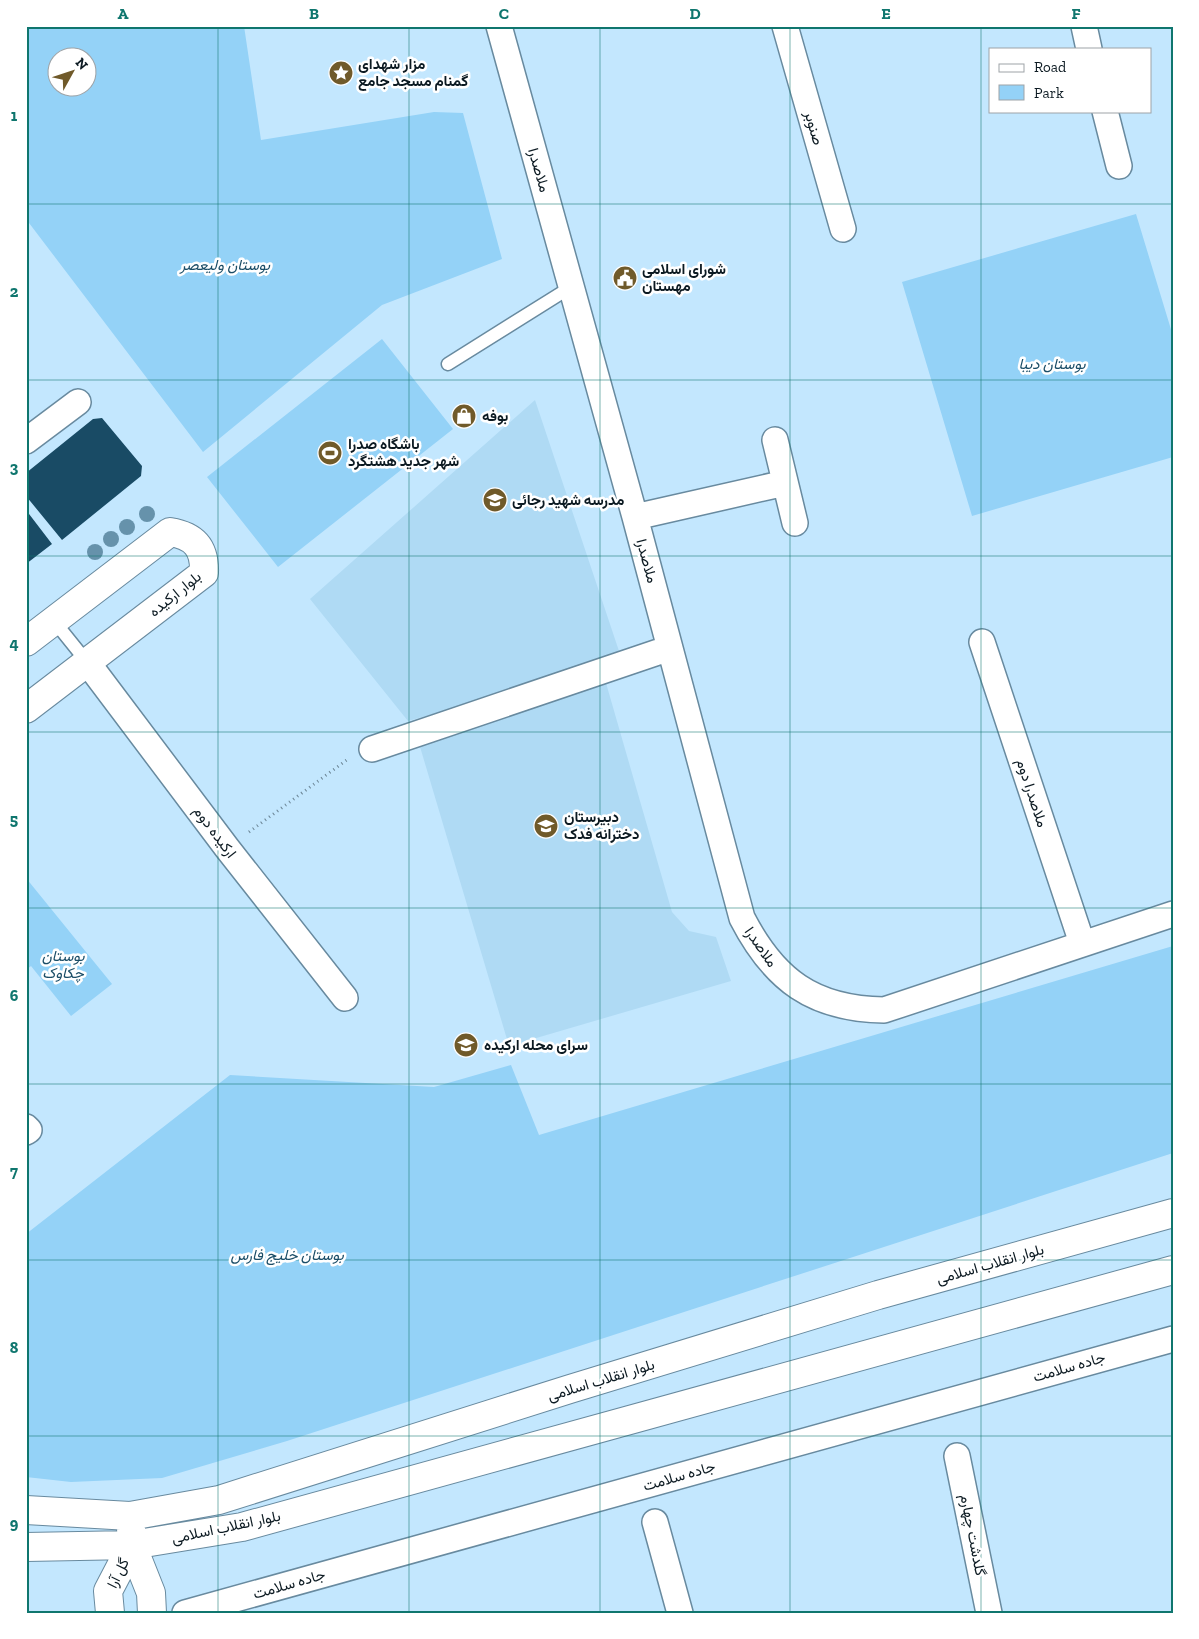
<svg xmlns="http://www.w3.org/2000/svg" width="1199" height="1639" viewBox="0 0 1199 1639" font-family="'Zilla Slab',Vazirmatn,serif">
<rect width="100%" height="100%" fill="#c3e7fe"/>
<path fill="#afdaf4" d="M535,400L622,660L408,721L310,599Z
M606,683L672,912L689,931L716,937L731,981L509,1046L418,740Z"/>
<path fill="#94d2f7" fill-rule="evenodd" d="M26,26H244L261,140L434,112L463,113L502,259L382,305L203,452L26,219ZM58,58H88V88H58Z
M1136,214L1173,336V457L972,516L902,282Z
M382,339L453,429L278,567L207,477Z
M26,878L112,984L71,1016L31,966L26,970Z
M1173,946V1153L287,1441L162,1478L71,1482L26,1477V1234L230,1075L434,1087L511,1065L539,1135Z"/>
<path fill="#194b65" d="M102,418L142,466L141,476L62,540L26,496V473L93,419Z
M26,510L52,544L26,564Z"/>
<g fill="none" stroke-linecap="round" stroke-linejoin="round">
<defs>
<path id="lane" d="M448,364L571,287
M54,621L87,662"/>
<path id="street" d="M499,26L635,517L742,918C774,980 813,1009 884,1010L1173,914
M785,26L843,229
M1084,26L1089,49
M1105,111L1119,166
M775,440L795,523
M26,441L78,402
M635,517L785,483
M982,642L1082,943
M87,662L227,848L345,998
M372,749L670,648
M26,1127L29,1130L26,1132
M957,1456L989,1613
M655,1522L680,1613
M185,1613L1173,1339"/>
<path id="secondary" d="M26,642L170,532C195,536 205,548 204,573L26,709
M26,1510L130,1516L219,1500L570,1389L878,1295L1173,1213
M131,1528L132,1545L151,1593L152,1613
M26,1547L132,1545L242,1527L1173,1270
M110,1613L108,1591L132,1545"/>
</defs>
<use href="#lane" stroke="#688a9f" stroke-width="15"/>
<use href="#street" stroke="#688a9f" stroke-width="28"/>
<use href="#secondary" stroke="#688a9f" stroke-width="30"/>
<path stroke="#6a8494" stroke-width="3" stroke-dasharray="1 4" stroke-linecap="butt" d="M249,832L348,759"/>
<use href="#lane" stroke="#fff" stroke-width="12"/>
<use href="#street" stroke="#fff" stroke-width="25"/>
<use href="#secondary" stroke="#fff" stroke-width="28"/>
</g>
<g fill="#6692ab">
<circle cx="147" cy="514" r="8"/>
<circle cx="127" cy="527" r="8"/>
<circle cx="111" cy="539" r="8"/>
<circle cx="95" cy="552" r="8"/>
</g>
<path fill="none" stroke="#0f766e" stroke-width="1" stroke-opacity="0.55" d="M218,26V1613M409,26V1613M600,26V1613M790,26V1613M981,26V1613M26,204H1173M26,380H1173M26,556H1173M26,732H1173M26,908H1173M26,1084H1173M26,1260H1173M26,1436H1173"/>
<defs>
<symbol id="sight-disc" viewBox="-11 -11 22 22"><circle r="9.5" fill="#705a2a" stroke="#fff"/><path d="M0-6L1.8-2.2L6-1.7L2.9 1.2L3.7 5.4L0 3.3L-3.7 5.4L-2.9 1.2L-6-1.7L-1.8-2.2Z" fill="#fff"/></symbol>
<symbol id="civic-disc" viewBox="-11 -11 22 22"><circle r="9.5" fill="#705a2a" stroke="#fff"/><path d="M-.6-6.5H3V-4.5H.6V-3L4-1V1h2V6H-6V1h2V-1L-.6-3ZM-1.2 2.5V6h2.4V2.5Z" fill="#fff"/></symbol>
<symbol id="shop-disc" viewBox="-11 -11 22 22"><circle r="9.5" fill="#705a2a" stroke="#fff"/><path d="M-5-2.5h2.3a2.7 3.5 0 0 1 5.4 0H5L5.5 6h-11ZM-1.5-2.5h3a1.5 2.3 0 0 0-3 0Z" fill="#fff"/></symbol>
<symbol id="stadium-disc" viewBox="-11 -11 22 22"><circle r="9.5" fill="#705a2a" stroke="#fff"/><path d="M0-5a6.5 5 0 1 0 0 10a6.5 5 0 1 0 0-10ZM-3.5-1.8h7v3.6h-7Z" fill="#fff"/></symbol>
<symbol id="school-disc" viewBox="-11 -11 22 22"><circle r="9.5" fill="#705a2a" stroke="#fff"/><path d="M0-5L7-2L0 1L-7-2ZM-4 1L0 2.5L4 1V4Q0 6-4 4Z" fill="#fff"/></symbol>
</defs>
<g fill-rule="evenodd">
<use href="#sight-disc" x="327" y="59" width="28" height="28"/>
<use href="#civic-disc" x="611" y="264" width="28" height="28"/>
<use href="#shop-disc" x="450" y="402" width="28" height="28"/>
<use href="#stadium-disc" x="316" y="439" width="28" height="28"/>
<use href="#school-disc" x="481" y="486" width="28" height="28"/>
<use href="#school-disc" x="532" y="812" width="28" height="28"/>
<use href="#school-disc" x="452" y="1031" width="28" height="28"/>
</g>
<g text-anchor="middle" stroke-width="5" stroke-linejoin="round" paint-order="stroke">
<g font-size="15" font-weight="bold" fill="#0c1a22" stroke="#fff" text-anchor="start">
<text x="358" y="69">مزار شهدای<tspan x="358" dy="17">گمنام مسجد جامع</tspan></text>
<text x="642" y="274">شورای اسلامی<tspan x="642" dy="17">مهستان</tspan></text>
<text x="482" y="421">بوفه</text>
<text x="348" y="449">باشگاه صدرا<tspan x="348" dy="17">شهر جدید هشتگرد</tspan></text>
<text x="512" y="505">مدرسه شهید رجائی</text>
<text x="564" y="822">دبیرستان<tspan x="564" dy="17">دخترانه فدک</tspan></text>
<text x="484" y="1050">سرای محله ارکیده</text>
</g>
<g font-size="15" fill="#0c1a22" stroke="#fff">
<text transform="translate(814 128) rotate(74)" y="5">صنوبر</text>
<text transform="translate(539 170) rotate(74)" y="5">ملاصدرا</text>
<text transform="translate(647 561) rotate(75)" y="5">ملاصدرا</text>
<text transform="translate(175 594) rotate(-39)" y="5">بلوار ارکیده</text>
<text transform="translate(1032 793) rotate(72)" y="5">ملاصدرا دوم</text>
<text transform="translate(215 832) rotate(53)" y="5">ارکیده دوم</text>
<text transform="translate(761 947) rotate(55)" y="5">ملاصدرا</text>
<text transform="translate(990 1264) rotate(-16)" y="5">بلوار انقلاب اسلامی</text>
<text transform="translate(1069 1367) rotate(-16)" y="5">جاده سلامت</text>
<text transform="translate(601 1380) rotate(-17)" y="5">بلوار انقلاب اسلامی</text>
<text transform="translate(679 1476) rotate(-16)" y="5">جاده سلامت</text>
<text transform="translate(226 1527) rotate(-12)" y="5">بلوار انقلاب اسلامی</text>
<text transform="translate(973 1535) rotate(79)" y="5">گلدشت چهارم</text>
<text transform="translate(118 1573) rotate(-64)" y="5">گل آرا</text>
<text transform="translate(289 1584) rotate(-16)" y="5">جاده سلامت</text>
</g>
<g font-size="15" font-style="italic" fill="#1a4d67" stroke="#fff">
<text x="225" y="270">بوستان ولیعصر</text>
<text x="1052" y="369">بوستان دیبا</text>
<text x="63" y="961">بوستان<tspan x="63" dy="17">چکاوک</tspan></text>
<text x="287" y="1260">بوستان خلیج فارس</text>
</g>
</g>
<rect width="1199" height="1639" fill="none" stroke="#ffffff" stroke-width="55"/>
<rect x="989" y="48" width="162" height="65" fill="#ffffff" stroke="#9ea3a7"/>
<rect x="999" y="64" width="25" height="8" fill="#ffffff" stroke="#9ea3a7"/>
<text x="1034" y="72" font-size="15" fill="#0c1a22">Road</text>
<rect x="999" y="85" width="25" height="15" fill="#94d2f7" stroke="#9ea3a7"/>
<text x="1034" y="98" font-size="15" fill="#0c1a22">Park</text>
<g transform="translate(72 72) rotate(50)"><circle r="24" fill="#ffffff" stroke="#9ea3a7"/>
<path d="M0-4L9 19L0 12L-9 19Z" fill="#705a2a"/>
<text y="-8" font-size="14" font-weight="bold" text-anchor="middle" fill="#0c1a22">N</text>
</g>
<rect x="28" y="28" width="1144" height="1584" fill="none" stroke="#0f766e" stroke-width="2"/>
<g font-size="16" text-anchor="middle" font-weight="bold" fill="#0f766e">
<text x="123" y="19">A</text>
<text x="314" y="19">B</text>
<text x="504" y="19">C</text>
<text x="695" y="19">D</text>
<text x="886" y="19">E</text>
<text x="1076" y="19">F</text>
<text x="14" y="121">1</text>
<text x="14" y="297">2</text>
<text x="14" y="473">3</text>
<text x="14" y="649">4</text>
<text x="14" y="825">5</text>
<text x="14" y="1001">6</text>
<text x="14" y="1177">7</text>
<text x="14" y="1353">8</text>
<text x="14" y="1529">9</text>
</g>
</svg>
